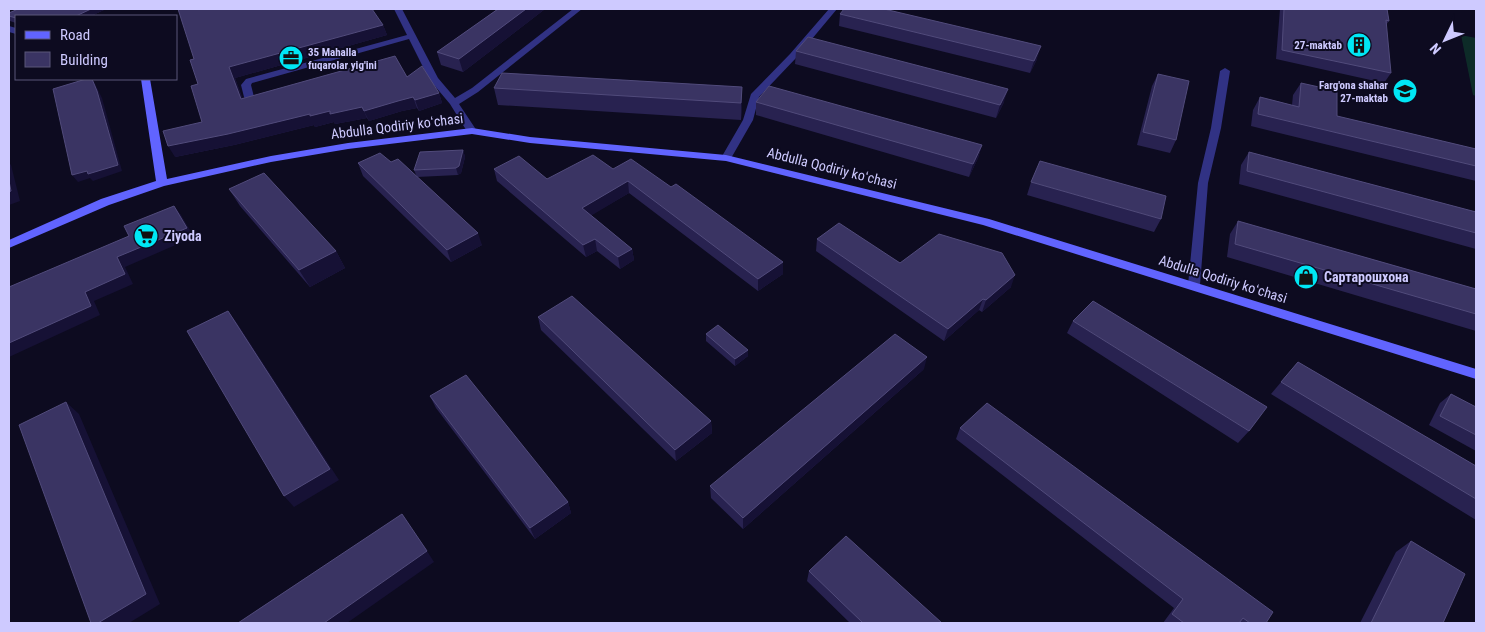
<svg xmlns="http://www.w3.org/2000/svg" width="1485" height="632" viewBox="0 0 1485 632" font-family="'Roboto Condensed',sans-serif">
<rect width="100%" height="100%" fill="#0d0b20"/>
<path fill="#0d2b28" d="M1461,35L1476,38V96L1473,95Z"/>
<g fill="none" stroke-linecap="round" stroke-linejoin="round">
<path fill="#313284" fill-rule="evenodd" d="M394,9H402L438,78L455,98L472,88L573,9H582L478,92L459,104L477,131L476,133H468L450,104L429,79L409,39L252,83L251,85L255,101L250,104L245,101L241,85L246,79L407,35Z
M829,9H837L796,58L759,97L753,120L730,160H722L721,158L743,120L751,94L790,54Z
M9,26L16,28V34L9,32Z
M1225,68L1230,71L1221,128L1208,183L1200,285L1194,289L1188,285L1198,183L1211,128L1220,71Z"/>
<path fill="#6164ff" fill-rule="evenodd" d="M141,79H150L167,179L271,156L348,143L472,128L530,137L726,155L989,219L1476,369V379L983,225L726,161L530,143L472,134L348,149L271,162L164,186L109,205L9,248V240L101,199L156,181Z"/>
</g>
<path fill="#282250" d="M18,9H106L91,16H16V23L10,21L9,19V13Z
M498,9H545L463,72L441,65L437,52Z
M1280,9H1387L1389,21L1386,25L1391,73L1384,83L1276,59Z
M840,14L1037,59L1030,73L839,26Z
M383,25L387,35L235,78L242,98L407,77L439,93L442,103L419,111L417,108L402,111L369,121L367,118L335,124L334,122L315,127L314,125L234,145L175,157L202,122L198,84Z
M796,51L1004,102L996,118L795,64Z
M1158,74L1176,140L1170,153L1137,145L1152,86Z
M1301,83L1337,116L1476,149V181L1251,126L1253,110L1260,97L1292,105L1293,95Z
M742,87V104L741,120L498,105L494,88Z
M756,102L982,145L978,158L969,177L756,115Z
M463,150L465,157L461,173L458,175L417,177L414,170Z
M1249,152L1476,212V249L1239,184L1241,165Z
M391,162L482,245L451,262L363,176L358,163Z
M494,169L547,179L613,169L671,187L783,262V274L758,291L629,193L591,215L632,249L634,260L620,269L597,251L586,257L497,181Z
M1031,182L1161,219L1154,232L1027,195Z
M229,189L336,251L345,268L310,287L240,206Z
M1238,221L1476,289V331L1227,257L1230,234Z
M817,239L900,263L1011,287L982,312L979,310L944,341L816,251Z
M538,317L711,421L712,433L676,461L541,330Z
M1073,321L1249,431L1238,443L1067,333Z
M706,334L748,350V356L735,366L706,341Z
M1298,362L1476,466V520L1271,394Z
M924,369L743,529L711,498L710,486Z
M1451,394L1476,407V451L1429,425L1440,403Z
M430,396L568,502L571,513L535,539L436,408Z
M960,428L1266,623H1163L1174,608L956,439Z
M1411,541L1443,623H1360L1396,552Z
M809,571L942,623H850L807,581Z"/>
<path fill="#161135" d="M91,9H106L91,16H76Z
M526,9H545L463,72L459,59Z
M383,25L387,35L235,78L247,109L241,99L229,67Z
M1041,46L1037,59L1030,73L1034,61Z
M92,79L95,84L102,98L122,171L93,181L90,178L78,182L72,175Z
M742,87V104L741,120V103Z
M1008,89L1004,102L996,118L1000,105Z
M439,93L442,103L419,111L415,100Z
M413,97L417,108L402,111L369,121L364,111L398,101Z
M362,107L367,118L335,124L334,122L315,127L314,125L234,145L175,157L168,146L310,114Z
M982,145L978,158L969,177L973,164Z
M463,150L465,157L461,173L458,175L456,168Z
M9,163L11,165L20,201L9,205Z
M628,181L629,193L584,220L582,208Z
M174,206L181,215L194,237L125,267L133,284L94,301L100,315L9,357V343L117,257Z
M478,233L482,245L451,262L447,250Z
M595,239L597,251L586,257L583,245Z
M632,249L634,260L620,269L618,257Z
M336,251L345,268L310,287L299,270Z
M783,262V274L758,291V279Z
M1015,275L1011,287L982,312L986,300Z
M983,299L979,310L944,341L948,329Z
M228,311L237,323L339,480L294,507L284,496Z
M748,350V356L735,366V359Z
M927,357L924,369L743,529V518Z
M66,402L79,414L160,604L129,623H98Z
M711,421L712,433L676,461L675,450Z
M568,502L571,513L535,539L530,528Z
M427,551L434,562L347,623H324Z"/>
<path fill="#3a3463" stroke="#514b7b" d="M18,9H91L76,16H16V18L9,16V13Z
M178,9H372L383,25L229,67L241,99L395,56L407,77L422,66L439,93L415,100L413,97L398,101L364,111L362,107L330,114V111L310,116V114L228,134L168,146L163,131L202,122L191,86L198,84L190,60L194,59Z
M498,9H526L459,59L437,52Z
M844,9H884L1041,46L1034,61L840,14Z
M1284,9H1387L1389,21L1386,20L1391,73L1282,50Z
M808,37L1008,89L1000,105L796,51Z
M502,73L742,87L741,103L494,88Z
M1158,74L1189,81L1176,140L1143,132Z
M86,79H92L97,91L118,165L88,174L87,171L72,175L53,89Z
M1301,83L1337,91V116L1476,149V166L1258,114L1260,97L1299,107Z
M769,86L982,145L973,164L756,102Z
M463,150L459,166L456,168L414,170L420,152Z
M1249,152L1476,212V233L1247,171Z
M380,153L391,162L398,159L478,233L447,250L358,163Z
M593,155L613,169L631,159L671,187L676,184L783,262L758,279L628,181L582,208L632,249L618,257L595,239L583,245L494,169L519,156L547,179Z
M1040,161L1166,196L1161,219L1031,182Z
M264,173L336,251L299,270L229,189Z
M9,181L11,191L9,192Z
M174,206L187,228L117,257L125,274L85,292L91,306L9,343V287L129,236L124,226Z
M1238,221L1476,289V314L1235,244Z
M839,223L900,263L939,234L1002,253L1015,275L986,300L983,299L948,329L817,239Z
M572,296L711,421L675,450L538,317Z
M1093,301L1267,407L1249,431L1073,321Z
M228,311L330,469L284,496L187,331Z
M718,325L748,350L735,359L706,334Z
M895,334L927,357L743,518L710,486Z
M1298,362L1476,466V499L1281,382Z
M466,375L568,502L530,528L430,396Z
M1451,394L1476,407V435L1440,416Z
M66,402L146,594L98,623H91L19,425Z
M987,403L1273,612L1266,623H1250L1243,618L1239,623H1184L1172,614L1183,599L960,428Z
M402,514L427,551L324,623H238Z
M846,536L942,623H863L809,571Z
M1411,541L1465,574L1443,623H1371Z"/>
<defs>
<symbol id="building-disc" viewBox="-11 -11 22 22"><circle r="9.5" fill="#00e7f5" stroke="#0d0b20"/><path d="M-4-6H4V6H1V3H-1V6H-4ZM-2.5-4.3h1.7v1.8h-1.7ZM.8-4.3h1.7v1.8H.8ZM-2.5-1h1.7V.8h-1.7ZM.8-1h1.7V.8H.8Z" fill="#111"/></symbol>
<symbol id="office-disc" viewBox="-11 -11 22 22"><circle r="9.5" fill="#00e7f5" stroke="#0d0b20"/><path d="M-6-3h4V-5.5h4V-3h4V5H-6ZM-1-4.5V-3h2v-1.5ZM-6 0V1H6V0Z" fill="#111"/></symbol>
<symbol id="school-disc" viewBox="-11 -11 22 22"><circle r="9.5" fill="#00e7f5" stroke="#0d0b20"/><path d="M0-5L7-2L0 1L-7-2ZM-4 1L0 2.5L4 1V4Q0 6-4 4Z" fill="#111"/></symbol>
<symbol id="supermarket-disc" viewBox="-11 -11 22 22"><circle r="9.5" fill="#00e7f5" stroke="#0d0b20"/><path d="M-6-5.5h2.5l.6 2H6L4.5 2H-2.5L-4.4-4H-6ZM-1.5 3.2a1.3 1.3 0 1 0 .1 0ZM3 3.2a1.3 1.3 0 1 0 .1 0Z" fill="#111"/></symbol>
<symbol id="shop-disc" viewBox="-11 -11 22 22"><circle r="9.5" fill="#00e7f5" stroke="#0d0b20"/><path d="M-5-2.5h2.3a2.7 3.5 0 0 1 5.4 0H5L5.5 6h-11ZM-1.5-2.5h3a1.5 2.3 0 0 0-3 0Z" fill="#111"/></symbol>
</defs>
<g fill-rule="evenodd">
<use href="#building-disc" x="1345" y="31" width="28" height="28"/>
<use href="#office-disc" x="277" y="44" width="28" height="28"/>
<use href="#school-disc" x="1391" y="77" width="28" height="28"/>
<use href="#supermarket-disc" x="132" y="222" width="28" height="28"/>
<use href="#shop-disc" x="1292" y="263" width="28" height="28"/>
</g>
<g text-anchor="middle" stroke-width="4" stroke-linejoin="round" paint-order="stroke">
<g font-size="11" font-weight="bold" fill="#cecaff" stroke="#0d0b20" text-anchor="end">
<text x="1342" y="49">27-maktab</text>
<text x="308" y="56" text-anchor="start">35 Mahalla<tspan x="308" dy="13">fuqarolar yig'ini</tspan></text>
<text x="1388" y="89">Farg'ona shahar<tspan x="1388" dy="13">27-maktab</tspan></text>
</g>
<g font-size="14" fill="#cecaff" stroke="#0d0b20">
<text transform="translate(397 126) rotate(-7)" y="5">Abdulla Qodiriy koʻchasi</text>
<text transform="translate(832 168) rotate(14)" y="5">Abdulla Qodiriy koʻchasi</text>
<text transform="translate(1223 279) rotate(17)" y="5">Abdulla Qodiriy koʻchasi</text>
</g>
<g font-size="14" font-weight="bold" fill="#cecaff" stroke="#0d0b20" text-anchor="start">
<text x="164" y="241">Ziyoda</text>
<text x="1324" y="282">Сартарошхона</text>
</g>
</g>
<rect width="1485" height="632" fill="none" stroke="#cecaff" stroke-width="20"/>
<rect x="15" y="15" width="162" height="65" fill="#0d0b20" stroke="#5a5779"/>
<rect x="25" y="31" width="25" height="8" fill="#6164ff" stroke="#5a5779"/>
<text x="60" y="40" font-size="15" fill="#cecaff">Road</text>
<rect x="25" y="52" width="25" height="15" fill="#3a3463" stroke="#5a5779"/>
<text x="60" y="65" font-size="15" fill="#cecaff">Building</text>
<g transform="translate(1445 40) rotate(227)" stroke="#0d0b20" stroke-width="4" paint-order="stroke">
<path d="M0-4L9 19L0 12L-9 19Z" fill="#cecaff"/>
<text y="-8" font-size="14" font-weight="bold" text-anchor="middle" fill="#cecaff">N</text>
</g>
</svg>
